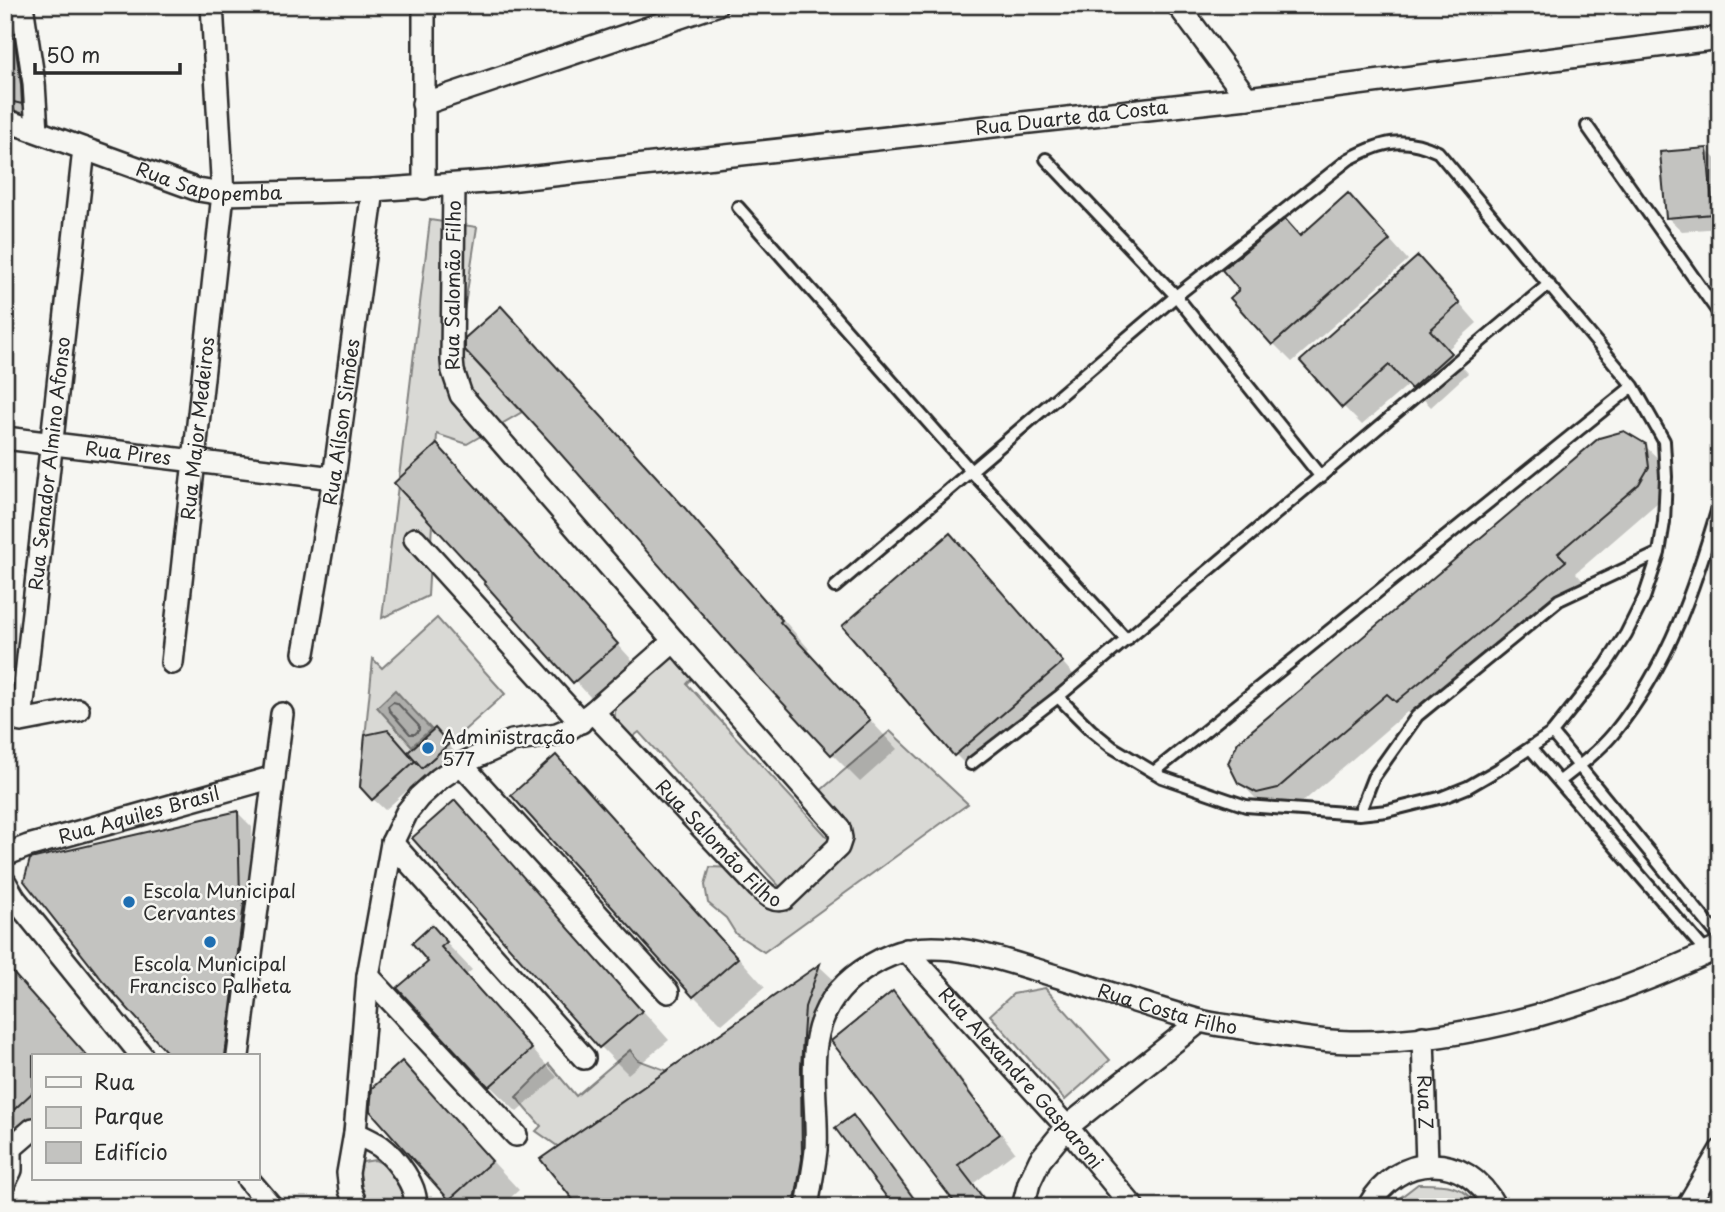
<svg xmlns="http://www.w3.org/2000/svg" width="1725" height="1212" viewBox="0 0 1725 1212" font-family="'Playpen Sans',sans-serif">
<rect width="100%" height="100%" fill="#f6f6f2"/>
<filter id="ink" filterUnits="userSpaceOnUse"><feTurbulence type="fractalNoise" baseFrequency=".0143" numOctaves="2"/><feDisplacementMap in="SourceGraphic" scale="14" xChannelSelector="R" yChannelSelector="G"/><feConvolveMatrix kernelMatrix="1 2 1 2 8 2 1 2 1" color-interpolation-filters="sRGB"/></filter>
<g filter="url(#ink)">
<path fill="#d9d9d5" stroke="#828280" stroke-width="2" d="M430,220L477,227L459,344L522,412L467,444L437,434L428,596L382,618Z
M437,618L505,694L422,768L415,761L372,800L360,787L373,659L382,668Z
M669,657L683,660L696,674L687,684L831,841L780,887L639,732L629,740L615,725V710L620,696Z
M890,731L968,804L764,952L736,934L726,918L708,903L705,885L710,867L734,868L770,906L838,847L813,797Z
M1045,988L1110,1060L1065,1100L990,1015L1013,994Z
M630,1050L638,1060L700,1083L801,1075C804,1119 804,1163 797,1207H717L576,1159L536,1131L541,1126L516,1097L549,1064L576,1096Z
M375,1160L386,1165L406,1191L405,1207H371L359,1193L358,1167L363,1162Z
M1418,1184C1446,1184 1461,1183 1479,1207H1388Z"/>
<path fill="#aeaeab" stroke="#7a7a78" stroke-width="2" d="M395,690L431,729L412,746L377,707Z"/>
<path fill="#0003" d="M12,33L26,47L35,117L5,110V35Z
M1706,150L1720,163V228L1682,231L1667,217Z
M1367,214L1408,260L1292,362L1273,343L1301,237Z
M1437,277L1477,323L1447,350L1468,373L1431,407L1409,384L1362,425L1343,406Z
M501,308L712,538L809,649L806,651L897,749L860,782L832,754Z
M1645,446L1665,465L1667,487L1657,503L1576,573L1583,581L1416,720L1407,712L1297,807L1277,811L1259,802L1240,782Z
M437,447L644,673L602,710L486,583Z
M950,535L1080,682L974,773L955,754Z
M435,731L459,756L434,779L428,772L385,810L373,799L408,754Z
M556,758L584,785L765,987L722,1024L694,996Z
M454,802L482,830L669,1040L628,1074L600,1046Z
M238,813L252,827L253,905L240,1056H172L104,980Z
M5,918L14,928L5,935Z
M432,928L472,970L466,975L557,1077L517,1112L490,1086L430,962Z
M5,964L86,1056H33V1122L21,1133L5,1118Z
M820,967L834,980L819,1022L810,1207H581L542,1159Z
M893,993L910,1010L1015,1152L974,1183L992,1207H960Z
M402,1063L519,1190L500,1207H458L450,1198Z
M853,1118L867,1132L922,1207H896Z"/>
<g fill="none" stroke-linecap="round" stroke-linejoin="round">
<path stroke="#5f5f5e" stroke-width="2" d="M393,702L397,703L419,726V730L415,734H410L389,710L388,706Z"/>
</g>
<path fill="#c3c3c0" stroke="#2b2b2b" stroke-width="2" d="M13,31L21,84L22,104L5,100V33Z
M1707,148L1713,214L1666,218L1660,152Z
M1348,193L1390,240L1272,345L1230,298L1239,290L1222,270L1285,219L1300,236Z
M1418,256L1460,303L1430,330L1451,353L1411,389L1389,365L1342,408L1300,361Z
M501,306L684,507L782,620L780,622L870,720L831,755L740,657L552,444L465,350V338Z
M1624,431L1646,444L1649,467L1639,484L1558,553L1566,561L1396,702L1387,694L1278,788L1257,793L1238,783L1228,763L1238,742L1599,438Z
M437,444L618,644L573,683L484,583L485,582L394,483Z
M950,533L1063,662L954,756L842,626Z
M435,728L449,744L422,768L408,752Z
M388,730L415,761L372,800L360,787L365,735Z
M556,755L738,958L693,997L511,795Z
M455,800L642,1011L599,1048L412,838Z
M238,811L240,899L245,895L225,1056H170L103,981L24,881L30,859Z
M432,925L447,942L441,947L532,1049L489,1087L397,988L428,962L412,943Z
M5,964L87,1056H33V1092L5,1118Z
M820,964L805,1007L801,1067L802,1159L794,1207H579L540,1159Z
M893,991L1000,1134L958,1165L990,1207H958L831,1041Z
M402,1061L492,1161L449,1200L370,1111L372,1088Z
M853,1115L920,1207H894L835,1128Z"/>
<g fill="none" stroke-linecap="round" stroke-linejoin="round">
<defs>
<path id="service" d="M1587,126L1720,315
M1046,159L1176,296L1321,477
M738,207L971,471L1127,640
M835,587L1176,296L1349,159C1382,142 1402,135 1438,152L1633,386L1664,441L1666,477L1664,522L1659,553L1644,598L1626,634L1606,665L1552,733L1499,769L1468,787L1443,797L1387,811L1359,814L1246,806L1162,777L1112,747L1091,730L1058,697
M1552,733L1720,938
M1530,748L1707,953
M971,764L1058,697L1549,284
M1154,772L1633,386
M1560,781C1578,767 1598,752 1613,734C1670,664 1695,586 1720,501
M1359,814L1373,778L1417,716L1559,600L1659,553"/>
<g id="minor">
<path d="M22,5L34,83L37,131"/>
<path d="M1178,5L1247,98"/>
<path d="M423,104L716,5"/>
<path id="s1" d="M5,120L198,190L223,194L373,190L499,181L1247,98L1720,38"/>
<path d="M424,188V5"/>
<path id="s2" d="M5,438L334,478"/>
<path d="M415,539L581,722"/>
<path id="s3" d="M304,653L334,478L373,190"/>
<path id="s4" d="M172,663L223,194L212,5"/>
<path id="s5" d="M78,710L21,721L84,149"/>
<path id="s6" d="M593,712L758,887C766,894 772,902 784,899L838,847L841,838L839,828L674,641"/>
<path d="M461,764L668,992"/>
<path d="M392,843L584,1058"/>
<path id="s7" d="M5,855L28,846L274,777"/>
<path d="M5,882L15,899L142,1056"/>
<path id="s8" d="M906,950L1067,1127L1133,1207"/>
<path d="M368,976L516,1135"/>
<path id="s9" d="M1423,1037L1427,1165"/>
<path d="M238,1056L282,714"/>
<path d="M355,1133C363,1137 372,1141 380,1146C395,1157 419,1187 415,1207"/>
<path d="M11,1148L33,1129"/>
<path d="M248,1179L272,1207"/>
<path d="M5,1182L11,1170V1148"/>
<path id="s10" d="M357,1207L350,1190L348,1173L355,1133L368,976L392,843L407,812L419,797L439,779L461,764L512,741L557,734L569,729L593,712L674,641L461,395L453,371L452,360L454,185"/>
<path id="s11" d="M807,1207C810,1188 814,1169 816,1150C819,1096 800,1035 840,990C856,972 885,954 909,950C954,942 1000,959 1043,972C1095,988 1145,1005 1197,1020C1213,1025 1231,1026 1248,1029C1282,1035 1315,1041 1350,1042C1472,1044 1611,999 1720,947"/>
<path d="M1023,1207L1029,1183L1040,1160L1067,1127L1200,1021"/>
<path d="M1368,1207C1398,1152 1466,1150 1495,1207"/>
<path d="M1687,1207L1720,1151"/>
</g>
</defs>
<use href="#service" stroke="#2b2b2b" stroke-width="16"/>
<use href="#minor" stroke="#2b2b2b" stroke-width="26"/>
<use href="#service" stroke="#f6f6f2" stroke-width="10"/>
<use href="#minor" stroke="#f6f6f2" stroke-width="21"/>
</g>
</g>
<g fill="#1f6fb2" stroke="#f6f6f2" stroke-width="2.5">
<circle cx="428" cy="748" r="7"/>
<circle cx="129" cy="902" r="7"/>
<circle cx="210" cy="942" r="7"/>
</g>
<g text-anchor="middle" stroke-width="5" stroke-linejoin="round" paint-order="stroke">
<g font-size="19" fill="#2b2b2b" stroke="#f6f6f2">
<text dy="7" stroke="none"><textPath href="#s1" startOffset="1083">Rua Duarte da Costa</textPath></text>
<text dy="7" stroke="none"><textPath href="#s1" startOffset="215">Rua Sapopemba</textPath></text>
<text dy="7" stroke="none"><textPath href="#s10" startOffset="1164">Rua Salomão Filho</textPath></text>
<text dy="7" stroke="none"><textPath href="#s3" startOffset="234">Rua Aílson Simões</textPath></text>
<text dy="7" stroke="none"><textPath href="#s4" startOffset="236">Rua Major Medeiros</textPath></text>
<text dy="7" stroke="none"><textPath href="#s2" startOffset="124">Rua Pires</textPath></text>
<text dy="7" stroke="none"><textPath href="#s5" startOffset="317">Rua Senador Almino Afonso</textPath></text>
<text dy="7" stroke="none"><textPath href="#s7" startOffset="140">Rua Aquiles Brasil</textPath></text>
<text dy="7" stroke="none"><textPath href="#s6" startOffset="182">Rua Salomão Filho</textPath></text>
<text dy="7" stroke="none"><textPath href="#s11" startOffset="572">Rua Costa Filho</textPath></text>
<text dy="7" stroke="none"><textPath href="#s8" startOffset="172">Rua Alexandre Gasparoni</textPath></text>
<text dy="7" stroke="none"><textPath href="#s9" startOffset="65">Rua Z</textPath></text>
</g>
<g font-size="19" fill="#2b2b2b" stroke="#f6f6f2" text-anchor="start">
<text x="442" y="744">Administração<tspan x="442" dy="22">577</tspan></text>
<text x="143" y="898">Escola Municipal<tspan x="143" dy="22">Cervantes</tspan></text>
<text x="210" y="971" text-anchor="middle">Escola Municipal<tspan x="210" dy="22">Francisco Palheta</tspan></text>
</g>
</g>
<rect width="1725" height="1212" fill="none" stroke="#f6f6f2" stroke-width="28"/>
<rect x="14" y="14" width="1697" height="1184" fill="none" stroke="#2b2b2b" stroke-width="2.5" filter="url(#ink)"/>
<rect x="32" y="1054" width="228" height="126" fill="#f6f6f2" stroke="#a5a5a2" stroke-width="2"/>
<rect x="46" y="1077" width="35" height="10" fill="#f6f6f2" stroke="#a5a5a2" stroke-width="2"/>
<text x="94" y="1090" font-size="21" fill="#2b2b2b">Rua</text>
<rect x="46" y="1107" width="35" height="21" fill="#d9d9d5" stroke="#a5a5a2" stroke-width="2"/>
<text x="94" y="1124" font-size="21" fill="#2b2b2b">Parque</text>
<rect x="46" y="1142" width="35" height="21" fill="#c3c3c0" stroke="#a5a5a2" stroke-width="2"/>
<text x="94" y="1160" font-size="21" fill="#2b2b2b">Edifício</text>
<path d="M35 63v10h145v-10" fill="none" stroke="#2b2b2b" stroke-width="3.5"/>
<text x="46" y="63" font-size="21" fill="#2b2b2b" stroke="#f6f6f2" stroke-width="5" paint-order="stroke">50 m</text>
</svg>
